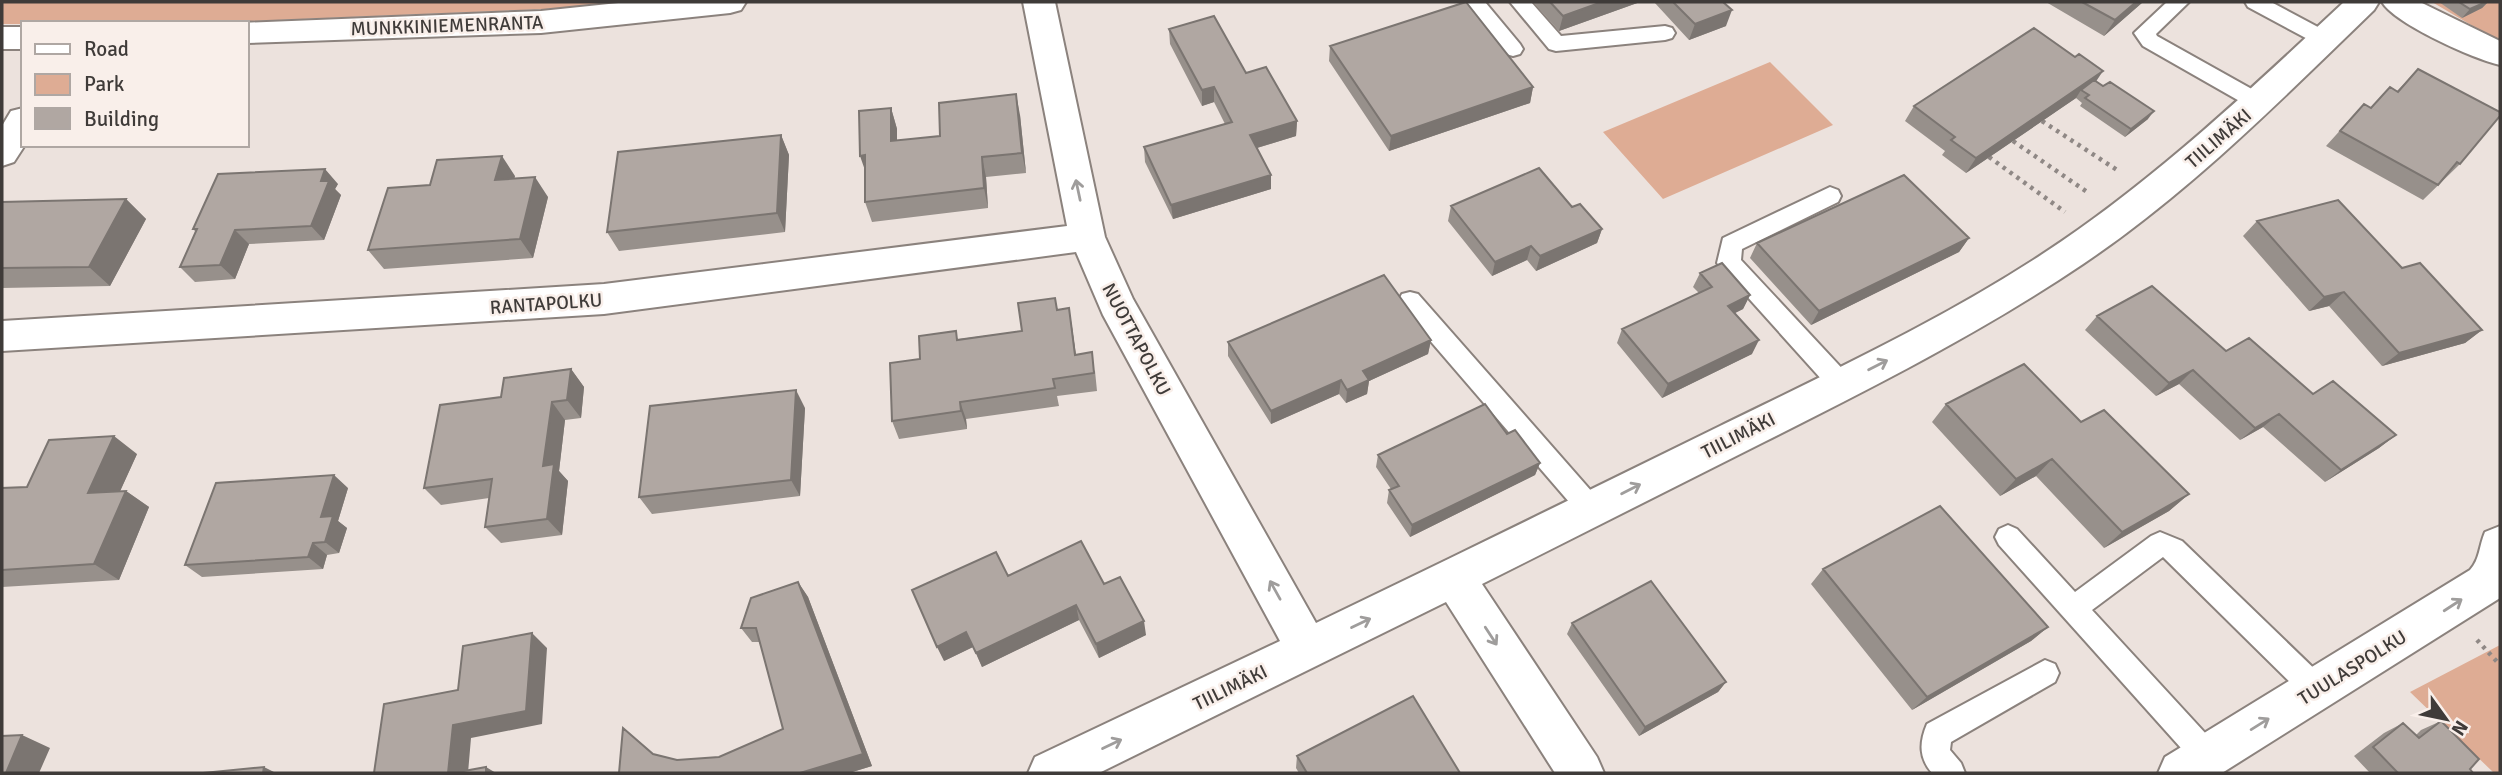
<svg xmlns="http://www.w3.org/2000/svg" width="2502" height="775" viewBox="0 0 2502 775" font-family="Signika,sans-serif">
<rect width="100%" height="100%" fill="#ece2dd"/>
<path fill="#deac94" d="M2,2H637L546,9L204,23L23,24H2Z
M2432,2H2500V42Z
M1770,62L1833,125L1663,199L1603,132Z
M2500,645V773H2494L2410,692Z"/>
<g fill="none" stroke-linecap="round" stroke-linejoin="round">
<defs>
<path id="lane" d="M1464,2H1485L1520,44L1523,49L1520,54L1513,56L1506,54Z
M1510,2H1531L1561,36L1665,26L1672,28L1675,33L1672,38L1665,40L1556,51L1549,49Z
M2167,2H2189L2156,34L2157,36L2266,97L2269,102L2266,107L2258,110L2250,107L2143,46L2134,33Z
M2245,2H2271L2331,34L2334,39L2331,44L2324,46L2317,44L2248,7Z
M1830,187L1838,190L1841,196L1838,202L1742,249L1741,260L1850,377L1853,384L1850,391L1841,394L1832,391L1717,263L1723,238Z
M1410,292L1418,294L1600,501L1604,509L1600,517L1591,520L1582,517L1402,308L1398,301L1402,294Z
M2008,525L2017,529L2075,592L2151,536L2160,532L2182,541L2326,680L2330,689L2326,698L2316,702L2306,698L2163,557L2092,610L2218,747L2222,757L2218,767L2208,771L2198,767L1999,545L1995,537L1999,529Z
M2045,660L2055,664L2059,673L2055,682L1951,742L1950,750L1961,763L1965,773H1932C1919,758 1919,743 1927,724Z"/>
<path id="street" d="M628,2H746L741,10L730,13L541,33L247,43V23H240L541,11Z
M1023,2H1055L1105,237L1133,299L1316,623C1451,558 1586,492 1720,426C1836,369 1955,314 2062,241C2164,171 2254,86 2344,2H2379L2374,10C2282,99 2190,192 2083,264C1982,332 1873,387 1764,442C1670,489 1576,537 1482,584L1597,757L1604,773H1555L1446,602L1099,773H1028L1035,757L1280,641L1103,315L1076,252L604,314L2,351V321L604,284L1067,226Z
M2382,2H2420L2500,41V65C2474,59 2395,24 2382,2Z
M2,27H23V49H2Z
M23,108L25,145L14,162L2,166V126L11,111Z
M2500,526V598L2222,773H2158L2165,757L2470,570C2480,559 2479,546 2485,532Z"/>
</defs>
<use href="#lane" stroke="#8b827d" stroke-width="4"/>
<use href="#street" stroke="#8b827d" stroke-width="4"/>
<path stroke="#8f8885" stroke-width="4.5" stroke-dasharray="3.5 5" stroke-linecap="butt" d="M2042,121L2117,170
M2013,141L2090,194
M1989,157L2065,212
M2477,640L2500,665"/>
<use href="#lane" fill="#fff" fill-rule="evenodd"/>
<use href="#street" fill="#fff" fill-rule="evenodd"/>
</g>
<path fill="#97908b" d="M1533,2H1640L1559,31Z
M1654,2H1723L1726,26L1689,40Z
M2046,2H2143L2104,36Z
M2439,2H2488L2482,8L2462,18Z
M1169,29L1246,73L1297,121L1296,136L1257,148L1271,175V189L1173,219L1145,162L1144,147L1225,124L1214,102L1202,106L1170,44Z
M1330,46L1533,87L1530,103L1389,151L1329,61Z
M2418,69L2460,164L2423,200L2326,146L2364,104L2371,108L2397,91Z
M2096,82L2148,119L2125,137L2080,106L2082,103L2076,98L1966,173L1942,155L1945,151L1905,121L1914,106Z
M891,108L897,129V141L940,136L1020,115L1026,173L986,177L988,208L872,222L865,202Z
M781,135L789,155L785,232L619,251L607,232Z
M515,176L514,179L548,197L533,258L384,269L368,250L430,185Z
M338,184L335,189L341,195L324,240L249,244L235,279L195,282L180,267L196,232L193,229Z
M126,199L146,219L110,286L2,288V202Z
M1451,206L1572,207L1602,229L1597,243L1536,271L1527,260L1492,276L1448,221Z
M2257,221L2402,268L2482,330L2465,343L2382,366L2329,306L2309,311L2243,236Z
M1969,238L1959,252L1811,325L1750,258L1757,243Z
M1700,273L1750,295L1743,309L1735,313L1752,354L1662,398L1617,343L1622,329L1699,293L1693,287Z
M1057,310L1072,327L1076,355L1095,371L1097,391L1057,396L1059,406L966,419L967,429L899,439L892,421L920,359L959,339L1022,331Z
M2097,316L2226,351L2396,435L2379,448L2325,482L2263,427L2240,440L2179,384L2156,396L2085,330Z
M1431,340L1428,354L1369,381L1367,394L1346,403L1339,394L1271,424L1228,356V342Z
M571,369L584,387L581,418L565,420L559,471L568,481L562,535L501,543L485,527L489,498L441,505L424,488L501,397Z
M1946,404L2081,422L2189,494L2169,511L2104,548L2036,476L2000,496L1932,422Z
M805,408L800,496L652,514L639,497Z
M1507,434L1540,463L1535,475L1410,537L1387,503L1389,490L1391,489L1376,467L1378,455Z
M137,454L120,491H126L149,507L119,580L2,587V488L27,487Z
M348,488L338,521L347,528L339,553L327,555L323,569L202,577L185,565Z
M1823,569L2048,627L2031,641L1912,710L1811,584Z
M1008,576L1104,584L1146,635L1099,658L1079,620L982,667L973,647L944,661Z
M798,582L808,597L872,766L849,773H619L653,754L677,760L719,757L783,729L760,642H752L741,628Z
M1572,623L1726,682L1718,692L1639,736L1567,634Z
M2441,721L2473,773H2370L2354,756L2384,733L2403,723L2416,735L2421,730Z
M1297,756L1460,773H1299L1296,768Z"/>
<path fill="#7b7571" d="M1602,2H1640L1559,31L1563,16Z
M2136,2H2143L2104,36L2115,20Z
M2486,2H2488L2482,8L2462,18L2470,9Z
M1732,10L1726,26L1689,40L1695,24Z
M2103,71L2093,86L2081,90L2076,98L1966,173L1976,158Z
M1214,87V102L1202,106V90Z
M1533,87L1530,103L1389,151L1391,136Z
M1016,94L1020,115L1026,173L1022,153Z
M891,108L897,129V161L891,141Z
M2154,111L2148,119L2125,137L2131,129Z
M1297,121L1296,136L1250,150V135Z
M781,135L789,155L785,232L777,213Z
M865,155L867,176L860,156Z
M502,156L515,176L508,200L495,180Z
M982,157L986,177L988,208L984,188Z
M325,169L338,184L335,189L341,195L324,240L311,226L321,181Z
M1271,175V189L1173,219L1171,205Z
M535,177L548,197L533,258L520,239Z
M126,199L146,219L110,286L89,267Z
M1602,229L1597,243L1536,271L1540,256Z
M235,230L249,244L235,279L220,265Z
M1969,238L1959,252L1811,325L1819,311Z
M1531,246L1527,260L1492,276L1495,262Z
M2344,292L2329,306L2309,311L2324,297Z
M1750,295L1743,309L1721,320L1728,306Z
M1069,308L1072,327L1078,373L1075,355Z
M2482,330L2465,343L2382,366L2399,353Z
M1431,340L1428,354L1369,381L1367,394L1346,403L1347,390L1363,371Z
M1759,340L1752,354L1662,398L1668,384Z
M571,369L584,387L581,418L567,400Z
M2193,370L2179,384L2156,396L2169,383Z
M1341,380L1339,394L1271,424V411Z
M796,390L805,408L800,496L791,480Z
M552,402L565,420L559,471L568,481L562,535L547,519L543,466Z
M960,402L966,419L967,429L961,411Z
M2279,414L2263,427L2240,440L2255,428Z
M2396,435L2379,448L2325,482L2341,470Z
M114,436L137,454L112,509L88,493Z
M2052,459L2036,476L2000,496L2016,479Z
M1540,463L1535,475L1410,537L1412,525Z
M334,475L348,488L338,521L347,528L339,553L325,542L321,517Z
M126,491L149,507L119,580L94,564Z
M2189,494L2169,511L2104,548L2122,532Z
M313,543L327,555L323,569L308,557Z
M798,582L808,597L872,766L849,773H800Z
M1076,605L1079,620L982,667L976,653Z
M1144,621L1146,635L1099,658L1096,644Z
M2048,627L2031,641L1912,710L1927,697Z
M966,632L973,647L944,661L937,647Z
M532,633L547,648L542,724L471,738L468,773H448L453,725Z
M1726,682L1718,692L1639,736L1645,727Z
M22,735L50,748L39,773H6Z
M264,767L276,773H263Z
M486,767L496,773H486Z"/>
<path fill="#b0a7a2" stroke="#7b7571" stroke-width="2" d="M1466,2L1533,87L1391,136L1330,46Z
M1550,2H1602L1563,16Z
M1673,2H1723L1732,10L1695,24Z
M2082,2H2136L2115,20Z
M2459,2H2486L2470,9Z
M1214,16L1246,73L1266,67L1297,121L1250,135L1271,175L1171,205L1144,147L1232,122L1214,87L1202,90L1169,29Z
M2034,28L2075,57L2079,54L2103,71L1976,158L1951,140L1955,137L1914,106Z
M2418,69L2500,112V116L2460,164L2457,162L2438,185L2340,131L2364,104L2371,108L2390,87L2398,92Z
M2094,80L2103,86L2110,82L2154,111L2131,129L2085,98L2089,95L2081,90Z
M1016,94L1022,153L982,157L984,188L865,202V155L860,156L859,111L891,108V141L940,136L939,103Z
M781,135L777,213L607,232L618,152Z
M502,156L495,180L535,177L520,239L368,250L388,188L430,185L437,160Z
M1539,168L1572,207L1580,204L1602,229L1540,256L1531,246L1495,262L1451,206Z
M325,169L321,181H329L311,226L235,230L220,265L180,267L197,229H193L218,174Z
M1904,175L1969,238L1819,311L1757,243Z
M126,199L89,267L2,268V202Z
M2338,200L2402,268L2420,263L2482,330L2399,353L2344,292L2324,297L2257,221Z
M1722,263L1750,295L1728,306L1759,340L1668,384L1622,329L1712,287L1700,273Z
M1384,275L1431,340L1363,371L1369,380L1347,390L1341,380L1271,411L1228,342Z
M2152,286L2226,351L2249,338L2313,394L2333,381L2396,435L2341,470L2279,414L2255,428L2193,370L2169,383L2097,316Z
M1055,298L1057,310L1069,308L1075,355L1092,352L1094,373L1053,379L1055,388L960,402L961,411L892,421L890,363L920,359L919,336L956,331L957,340L1022,331L1018,303Z
M2024,364L2081,422L2104,410L2189,494L2122,532L2052,459L2016,479L1946,404Z
M571,369L567,400L552,402L543,466L554,464L547,519L485,527L492,479L424,488L440,405L501,397L504,378Z
M796,390L791,480L639,497L650,406Z
M1485,404L1507,434L1515,430L1540,463L1412,525L1389,490L1399,486L1378,455Z
M114,436L88,493L126,491L94,564L2,570V488L27,487L49,440Z
M334,475L321,517L333,516L325,542L313,543L308,557L185,565L216,483Z
M1940,506L2048,627L1927,697L1823,569Z
M1081,541L1104,584L1120,577L1144,621L1096,644L1076,605L976,653L966,632L937,647L912,590L996,552L1008,576Z
M1651,581L1726,682L1645,727L1572,623Z
M798,582L863,754L800,773H619L623,728L653,754L677,760L719,757L783,729L756,628H741L751,598Z
M532,633L526,711L453,725L448,773H374L384,704L458,690L463,646Z
M1413,696L1460,773H1307L1297,756Z
M2441,721L2479,759L2470,769L2473,773H2398L2373,747L2403,723L2419,738Z
M22,735L6,773H2V736Z
M264,767L263,773H203Z
M486,767V773H453Z"/>
<defs><path id="oneway-shaft" d="M-6 0H5M1.5-3L5.5 0L1.5 3" fill="none" stroke-width="1.6" stroke-linecap="round" stroke-linejoin="round" transform="scale(1.75)"/></defs>
<g stroke="#9f9d9c">
<use href="#oneway-shaft" transform="translate(1078 190) rotate(-102)"/>
<use href="#oneway-shaft" transform="translate(1878 365) rotate(-27)"/>
<use href="#oneway-shaft" transform="translate(1631 489) rotate(-27)"/>
<use href="#oneway-shaft" transform="translate(1275 590) rotate(-119)"/>
<use href="#oneway-shaft" transform="translate(2453 605) rotate(-33)"/>
<use href="#oneway-shaft" transform="translate(1361 623) rotate(-26)"/>
<use href="#oneway-shaft" transform="translate(1491 636) rotate(57)"/>
<use href="#oneway-shaft" transform="translate(2260 724) rotate(-32)"/>
<use href="#oneway-shaft" transform="translate(1112 744) rotate(-26)"/>
</g>
<g text-anchor="middle" stroke-width="5" stroke-linejoin="round" paint-order="stroke">
<g font-size="19" fill="#3f3b39" stroke="#f9efea">
<text transform="translate(447 25) rotate(-2)" y="7">MUNKKINIEMENRANTA</text>
<text transform="translate(2218 138) rotate(-41)" y="7">TIILIMÄKI</text>
<text transform="translate(546 303) rotate(-4)" y="7">RANTAPOLKU</text>
<text transform="translate(1137 339) rotate(62)" y="7">NUOTTAPOLKU</text>
<text transform="translate(1738 435) rotate(-27)" y="7">TIILIMÄKI</text>
<text transform="translate(2352 667) rotate(-32)" y="7">TUULASPOLKU</text>
<text transform="translate(1230 687) rotate(-26)" y="7">TIILIMÄKI</text>
</g>
</g>
<rect width="2502" height="775" fill="none" stroke="#3f3b39" stroke-width="7"/>
<rect x="21" y="21" width="228" height="126" fill="#f9efea" stroke="#afa7a3" stroke-width="2"/>
<rect x="35" y="44" width="35" height="10" fill="#ffffff" stroke="#afa7a3" stroke-width="2"/>
<text x="84" y="56" font-size="21" fill="#3f3b39">Road</text>
<rect x="35" y="74" width="35" height="21" fill="#deac94" stroke="#afa7a3" stroke-width="2"/>
<text x="84" y="91" font-size="21" fill="#3f3b39">Park</text>
<rect x="35" y="108" width="35" height="21" fill="#b0a7a2" stroke="#afa7a3" stroke-width="2"/>
<text x="84" y="126" font-size="21" fill="#3f3b39">Building</text>
<g transform="translate(2446 719) rotate(123)" stroke="#f9efea" stroke-width="5" paint-order="stroke">
<path d="M0-5L12 26L0 18L-12 26Z" fill="#3f3b39"/>
<text y="-10" font-size="19" font-weight="bold" text-anchor="middle" fill="#3f3b39">N</text>
</g>
</svg>
